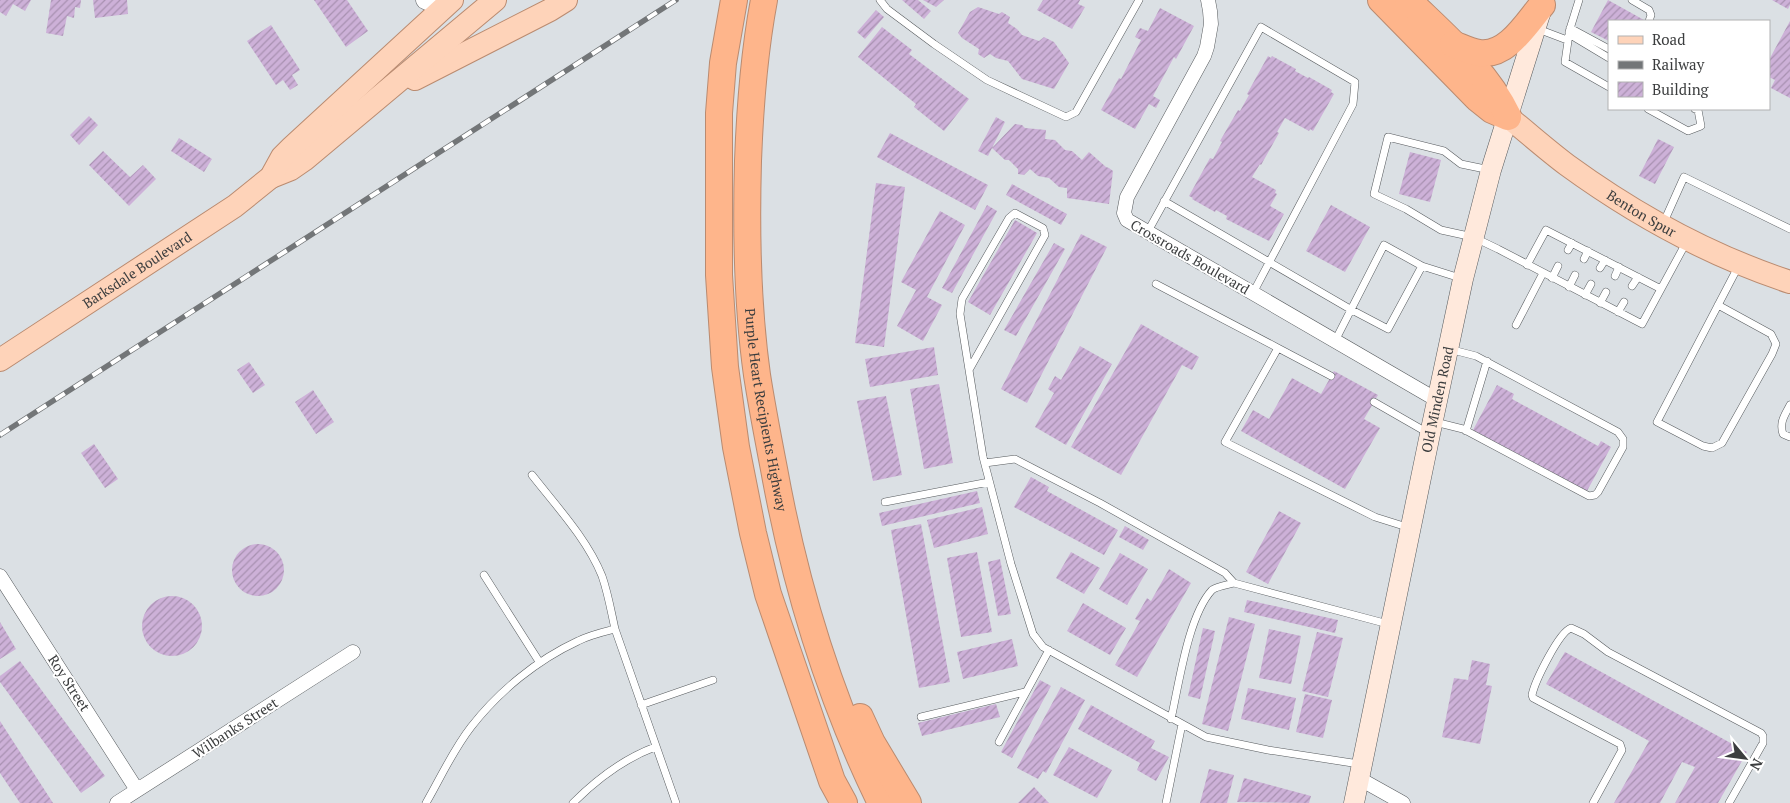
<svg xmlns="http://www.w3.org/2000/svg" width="1790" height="803" viewBox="0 0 1790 803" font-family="'PT Serif',serif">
<defs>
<pattern id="building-hatch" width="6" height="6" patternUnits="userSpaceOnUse" patternTransform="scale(1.25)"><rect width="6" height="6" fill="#cdb1d8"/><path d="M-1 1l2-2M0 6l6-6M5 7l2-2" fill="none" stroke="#a891b1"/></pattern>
</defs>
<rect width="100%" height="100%" fill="#dbe0e4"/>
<path fill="url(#building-hatch)" d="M0,0H31L25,11L13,4L6,16L0,12Z
M51,0H81L80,8L75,7L74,18L67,16L63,36L46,33Z
M93,0H127L128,14L95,18Z
M314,0H347L368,31L346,47Z
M902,0H918L931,11L924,19Z
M923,0H944L936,7Z
M1043,0H1080L1078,4L1085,7L1072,29L1037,10Z
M1608,0L1644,20L1643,21H1609V41L1591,32Z
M1772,0H1790V5L1788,9Z
M978,7L999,14L1002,12L1010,17L1008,23L1017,29L1022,35L1039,41L1044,37L1054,42L1069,63L1054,89L1022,79L1008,61L996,58L990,54L984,58L978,54L979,49L962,38L958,33L970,12Z
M1160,8L1194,26L1176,59L1174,57L1153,96L1160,100L1156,108L1149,104L1135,129L1101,110L1119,78L1121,79L1141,40L1135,37L1140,28L1148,31Z
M876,10L884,17L865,39L857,32Z
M1790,21V98L1771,88L1775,80L1769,77V60Z
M271,25L300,70L292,75L298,85L290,90L283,80L276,85L247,41Z
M882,27L912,50L909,54L969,99L944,131L914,107L916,104L858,57Z
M1268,56L1271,58L1272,56L1296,69L1295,71L1308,78L1309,77L1332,90L1331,92L1334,94L1313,131L1310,129L1309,131L1285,118L1277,132L1279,133L1261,165L1260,164L1252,177L1276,190L1275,193L1277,194L1270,206L1284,214L1269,241L1226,219L1227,216L1216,210L1215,212L1192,199L1193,198L1189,196L1210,158L1213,159L1222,142L1220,141L1238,110L1240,111L1249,95L1247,94Z
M89,116L98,125L79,145L70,135Z
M996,117L1005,122L988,156L978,151Z
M1015,124L1022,125L1025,128L1046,130L1045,139L1055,140L1065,150L1072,151L1082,160L1089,152L1106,167L1109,168L1113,171L1109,204L1067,198V188L1059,187L1049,178L1038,176L1030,169L1024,175L1018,174V169L1009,160H1005L992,148Z
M890,133L988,185L975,210L877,157Z
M179,138L212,159L204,172L171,151Z
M1658,139L1674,147L1655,184L1639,176Z
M103,151L130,177L143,165L156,179L129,206L89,165Z
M1410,152L1441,160L1430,202L1399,194Z
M876,183L905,187L884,347L855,343Z
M1012,184L1067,214L1061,225L1006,195Z
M987,205L997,211L952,293L942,288Z
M1331,205L1370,227L1345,272L1306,251Z
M940,211L965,225L927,297L942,305L923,341L897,326L916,290L901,282Z
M1015,220L1037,233L990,315L968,302Z
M1081,234L1107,247L1027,403L1001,389Z
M1054,243L1065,249L1016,336L1004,330Z
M1141,324L1199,357L1192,370L1182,365L1121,475L1071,447Z
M1080,346L1112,364L1066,445L1035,427L1054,393L1048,389L1055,376L1061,380Z
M934,347L938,375L870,387L865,359Z
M249,362L265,385L253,393L237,370Z
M1334,371L1378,395L1364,419L1380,428L1345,489L1241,431L1253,410L1269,419L1292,378L1321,394Z
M939,384L953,463L924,469L910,389Z
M1497,385L1514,394L1512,399L1598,446L1601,441L1611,447L1587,491L1473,430Z
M313,390L334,422L316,434L295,402Z
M886,396L902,475L873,481L857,401Z
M94,444L118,479L105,488L81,453Z
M1031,477L1049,487L1047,491L1118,530L1104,555L1014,507Z
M977,491L980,503L882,526L879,513Z
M982,507L988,534L934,548L927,520Z
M1279,511L1301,523L1268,584L1246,572Z
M921,524L950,682L919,688L891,530Z
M1125,526L1149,540L1143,550L1119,537Z
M232 570a26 26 0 1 1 52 0a26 26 0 1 1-52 0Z
M977,552L992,632L961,637L947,558Z
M1071,552L1100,568L1084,594L1056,578Z
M1120,553L1148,569L1127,605L1099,589Z
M1000,559L1011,614L998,616L988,562Z
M1169,569L1191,583L1137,677L1115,665L1140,621L1135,619L1147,598L1151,601Z
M142 626a30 30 0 1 1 60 0a30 30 0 1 1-60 0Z
M1247,600L1338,620L1335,633L1244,612Z
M1083,603L1126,628L1110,655L1067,631Z
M1229,617L1255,624L1228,731L1202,724Z
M0,622L16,649L0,659Z
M1203,628L1215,631L1200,699L1188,696Z
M1269,629L1301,636L1291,684L1259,678Z
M1317,632L1343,638L1328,697L1302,691Z
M1012,639L1018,666L963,679L957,652Z
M1565,652L1747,752L1718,803H1675L1695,767L1682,762L1660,803H1614L1649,741L1546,684Z
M1472,660L1490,664L1486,685L1492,686L1480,744L1442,737L1454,678L1468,680Z
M20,661L105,776L81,793L0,682V676Z
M1040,680L1051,686L1012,758L1001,752Z
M1061,687L1085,700L1046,773L1043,771L1038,779L1017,768Z
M1248,688L1296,698L1289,730L1241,719Z
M1305,694L1332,700L1323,738L1296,732Z
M996,704L1000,717L922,736L918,723Z
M1091,705L1155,741L1151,748L1169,757L1156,781L1137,770L1140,763L1078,729Z
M0,721L53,803H20L0,773Z
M1069,747L1112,770L1097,798L1053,775Z
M1209,769L1234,775L1227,803H1200Z
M1244,778L1311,796L1309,803L1237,802Z
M1034,787L1049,803H1018Z"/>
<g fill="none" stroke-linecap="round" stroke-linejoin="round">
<defs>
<path id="service" d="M880,0L887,9L934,44L987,80L1066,117L1076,112L1139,0
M1632,0L1649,10L1651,15L1649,21
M1570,28L1609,49
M1538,29L1567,40
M1569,32L1579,0
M1609,58L1569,34L1565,62L1609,87
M1648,109L1688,131L1701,126L1698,110L1695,109
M1490,170L1461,164L1444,151L1388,137L1374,194L1406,209L1441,230L1473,237L1498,249L1642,324L1687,241
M1164,201L1350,309L1388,329L1422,266L1460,278
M1663,224L1684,177L1790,229
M1147,233L1261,27L1355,82L1353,104L1253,293
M1568,250L1572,243
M1584,259L1588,251
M1527,265L1546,230L1661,289
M1600,268L1605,260
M1615,276L1619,267
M1552,278L1558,266
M1156,284L1278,348L1225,442L1375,517L1410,528
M1632,286L1638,277
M1569,287L1575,275
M1585,295L1591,284
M1600,303L1606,292
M1718,305L1771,334L1776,344L1772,354L1722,443L1712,448L1703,446L1657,422L1739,265
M1618,312L1624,302
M1516,325L1543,273
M1335,341L1384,245L1422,266
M1278,348L1331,376
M969,370L960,314L962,299L1009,218L1015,213L1043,228L1045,235L969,370L983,457L1011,564L1033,634L1043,647L1206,737L1268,750L1359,764
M1374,402L1428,433
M1790,405C1785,415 1779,422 1783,434L1790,437
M1435,422L1463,429L1589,496L1595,495L1598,492L1623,447V439L1618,432L1476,356L1449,349
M1466,431L1487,361
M985,463L1015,459L1100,503L1225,573L1234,583C1227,585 1217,586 1212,590C1188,616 1179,684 1171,719
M885,502L989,482
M484,575L540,663
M1234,583L1388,624
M615,629L676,803
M641,705L713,680
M921,717L1025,692
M999,742L1049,650
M426,803C441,777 453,750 471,727C499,691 537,660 578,641C590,635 603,632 615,629C611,611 608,593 602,576C587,539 557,507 532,475
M573,803C597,779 623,759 655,747
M1166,803L1182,724
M1593,803L1622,750L1620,744L1533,698L1532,695C1535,681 1559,632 1571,628L1584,634L1608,652L1761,733L1763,736V743L1729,803"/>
<path id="minor" d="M1208,0L1210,11L1211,24L1207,47L1204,56L1127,197L1124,213L1127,220L1437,400
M0,576L137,790
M1360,779L1403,803
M117,803L353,652"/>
<path id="tertiary" d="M425,0L444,7"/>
<g id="secondary">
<path id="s1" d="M1354,803L1430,434L1463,279L1491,170L1540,14"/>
</g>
<g id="primary">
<path d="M415,79L550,10L566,0"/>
<path id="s2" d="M1508,117C1528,133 1547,150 1567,165C1637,216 1708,255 1790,282"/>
<path d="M271,177L291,169L304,160L495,0"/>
<path id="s3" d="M0,360L235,206L271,177L282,157L292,147L452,0"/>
</g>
<g id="motorway">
<path d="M734,0L723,63L719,113V275L725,367L736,447L753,533L768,594L832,781L844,803"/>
<path id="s4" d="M764,0C754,53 750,107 748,161C746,232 747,304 757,375C762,407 768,438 774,469C795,585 829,697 881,803"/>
<path d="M1381,0L1477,98L1492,110L1508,117"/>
<path d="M1408,0C1444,35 1486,70 1508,116"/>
<path d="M1453,44C1461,47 1471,52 1479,53C1507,57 1527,23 1542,5"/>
<path d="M860,717L872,743L908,803"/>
</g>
</defs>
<use href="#service" stroke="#575b5e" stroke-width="8"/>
<use href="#minor" stroke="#575b5e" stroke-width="15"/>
<use href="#tertiary" stroke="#575b5e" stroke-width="19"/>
<use href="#secondary" stroke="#575b5e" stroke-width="21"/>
<use href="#primary" stroke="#ba8b70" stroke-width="24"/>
<use href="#motorway" stroke="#ba8b70" stroke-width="28"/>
<use href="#service" stroke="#fff" stroke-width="7"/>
<use href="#minor" stroke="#fff" stroke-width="14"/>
<use href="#tertiary" stroke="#fff" stroke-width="18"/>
<use href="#secondary" stroke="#ffe9dc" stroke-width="20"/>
<use href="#primary" stroke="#fed3b9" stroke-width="22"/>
<use href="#motorway" stroke="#feb58b" stroke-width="26"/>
<defs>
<path id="rail" d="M0,435L676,0"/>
</defs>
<use href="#rail" stroke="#737678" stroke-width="5.5"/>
<use href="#rail" stroke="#fff" stroke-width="4" stroke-dasharray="11" stroke-linecap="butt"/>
</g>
<g text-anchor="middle" stroke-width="4" stroke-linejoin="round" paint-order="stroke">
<g font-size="14" fill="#3b3d3e" stroke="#fff">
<text dy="5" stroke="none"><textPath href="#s2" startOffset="165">Benton Spur</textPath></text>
<text transform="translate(1190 257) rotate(30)" y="5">Crossroads Boulevard</text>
<text dy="5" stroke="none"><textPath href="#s3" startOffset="164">Barksdale Boulevard</textPath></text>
<text dy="5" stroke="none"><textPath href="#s1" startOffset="412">Old Minden Road</textPath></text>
<text dy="5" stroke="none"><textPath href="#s4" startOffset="412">Purple Heart Recipients Highway</textPath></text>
<text transform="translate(69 683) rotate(57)" y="5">Roy Street</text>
<text transform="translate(235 728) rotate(-33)" y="5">Wilbanks Street</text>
</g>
</g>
<rect x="1608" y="20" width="162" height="90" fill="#ffffff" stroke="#b1b1b2"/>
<rect x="1618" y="36" width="25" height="8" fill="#fed3b9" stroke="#b1b1b2"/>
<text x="1652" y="45" font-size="15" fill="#3b3d3e">Road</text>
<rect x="1618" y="61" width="25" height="8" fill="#737678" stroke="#b1b1b2"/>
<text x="1652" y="70" font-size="15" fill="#3b3d3e">Railway</text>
<rect x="1618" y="82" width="25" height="15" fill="url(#building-hatch)" stroke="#b1b1b2"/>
<text x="1652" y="95" font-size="15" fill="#3b3d3e">Building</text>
<g transform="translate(1745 758) rotate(119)" stroke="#ffffff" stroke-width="4" paint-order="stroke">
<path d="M0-4L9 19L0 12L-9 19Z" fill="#3b3d3e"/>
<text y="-8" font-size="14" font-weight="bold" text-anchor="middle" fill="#3b3d3e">N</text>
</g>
</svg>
